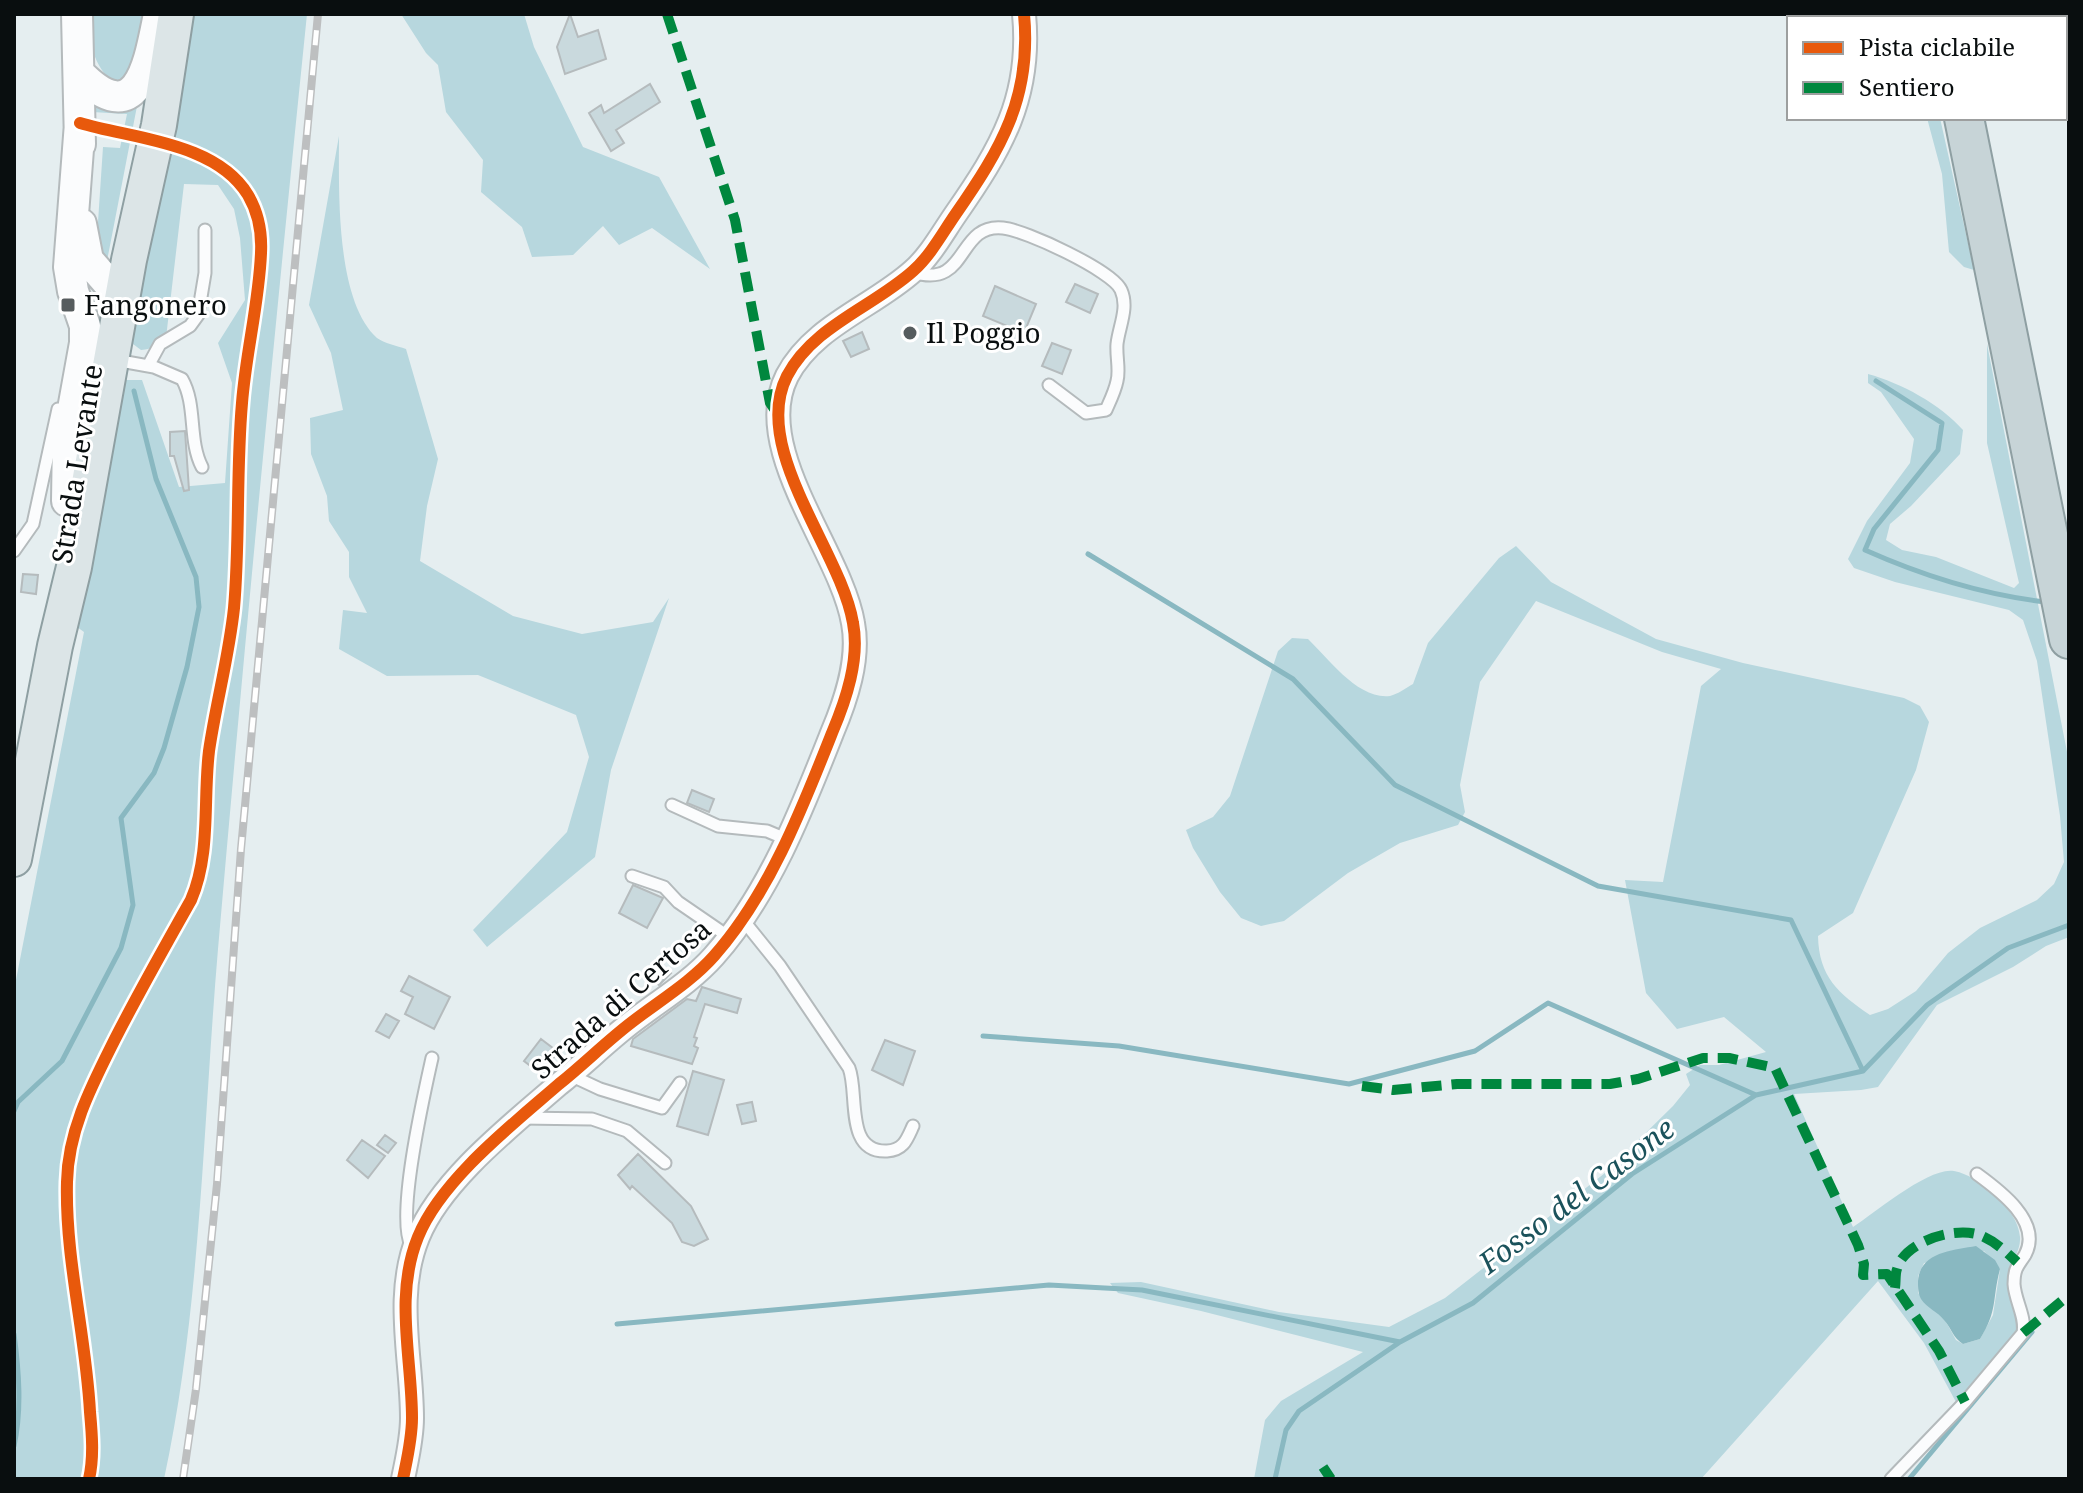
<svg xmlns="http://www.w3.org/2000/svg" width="2083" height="1493" viewBox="0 0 2083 1493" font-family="'Noto Serif',serif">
<rect width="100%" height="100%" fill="#e5eef0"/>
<path fill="#b7d7de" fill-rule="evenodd" d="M87,14H154L133,76L115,84C92,65 90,42 87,14Z
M192,14H307C275,326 245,637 218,949C203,1124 201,1308 164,1479H14V990L84,632L77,627L123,380H142L179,487L225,483L232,383L218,343L245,300L240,238L234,209L218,185L184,184L166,338C157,345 153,349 141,350L129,341Z
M401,14H524L534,47L583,147L659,177L710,269L652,228L619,245L603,226L573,255L532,257L522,227L481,192L483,160L446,112L438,65L426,53Z
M92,96L138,101L106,266L96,252L103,147L120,148L127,114L92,112Z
M1927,118H1940L1974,270L1964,267L1949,252L1942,174Z
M339,136C339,189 335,300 377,338C384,343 397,346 406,349L438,459L427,506L420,561L513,616L582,634L653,622L669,598L611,770L595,857L487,947L473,930L567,832L589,757L576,715L478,675L387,676L339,649L343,610L367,613L349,577V552L329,521L327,496L311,454L310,418L343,410L331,353L309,305Z
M1987,344L2069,762V937L2046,946L2013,967L1937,1005L1878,1087L1861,1090L1794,1094L1853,1227C1874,1213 1930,1166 1954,1171C1969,1174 1979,1182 1990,1192C2004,1204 2018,1217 2020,1237C2021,1252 2010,1261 2009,1277C2009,1295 2020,1312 2019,1331L1956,1402L1924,1343L1878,1281L1701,1479H1254L1265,1420L1281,1401L1363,1352L1201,1311L1118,1293L1110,1283L1141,1282L1279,1312L1389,1327L1445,1298L1605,1173L1673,1106L1690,1085L1686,1074L1700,1065H1719L1766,1052L1724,1017L1677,1029L1646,993L1625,880L1663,882L1701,686L1721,669L1662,652L1536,601L1480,682L1460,785L1465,812L1458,825L1400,843L1348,873L1284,921L1261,926L1241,918L1220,892L1193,848L1186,830L1213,817L1230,796L1278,651L1292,638L1308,639C1328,658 1358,700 1390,696C1398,694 1406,688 1413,684L1428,643L1499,558L1516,546L1551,582L1656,639L1743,663L1904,698L1920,706L1929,722L1916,770L1853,913L1818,936C1819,977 1838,993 1870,1015L1888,1009L1916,991L1948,953L1980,928L2037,900L2054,884L2064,862L2060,816L2037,661L2023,620L2009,610L1895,582L1854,568L1848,559L1867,521L1910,463L1914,439L1881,392L1868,383V374C1901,383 1940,404 1963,430L1960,454L1911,506L1890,524L1886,540L1902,550L1936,557L2014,588L2019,583L1987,443ZM1984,1251L2000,1269L1993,1315L1980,1339L1963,1344L1956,1340L1945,1320L1918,1293V1276L1924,1263Z"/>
<path fill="#89b8c1" d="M1976,1246L1995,1260L2000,1269C1992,1299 1998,1310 1980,1339L1963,1344C1953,1338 1952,1329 1944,1320C1938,1312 1927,1308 1921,1299C1918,1293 1918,1288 1918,1281C1920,1252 1953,1250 1976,1246Z"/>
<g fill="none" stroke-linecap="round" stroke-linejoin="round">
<path stroke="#89b8c1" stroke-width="5" d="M1876,381L1942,423L1938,450L1874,529L1865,550C1921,575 1985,595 2046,602
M1088,554L1293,679L1395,785L1598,886L1791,920L1863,1071
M983,1036L1119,1046L1349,1084L1475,1051L1548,1003L1756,1095
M14,1111L18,1102L62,1061L121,948L133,905L121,818L154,773L164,748L187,667L199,607L196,577L156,479L134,391
M617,1324L1049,1285L1142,1290L1400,1342
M14,1334C19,1371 22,1410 14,1446
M1275,1479L1286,1430L1299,1411L1400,1342L1473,1303L1632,1174L1756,1095L1863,1071L1927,1005L2008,948L2069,925
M1909,1479L2032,1332"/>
</g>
<path fill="#c9d9dd" stroke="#b5bbbd" stroke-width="2" d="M570,14L578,37L598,30L606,59L565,74L557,47Z
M650,84L660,102L616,130L624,143L611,151L589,113L601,105L604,113Z
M1075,284L1098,294L1090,313L1066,302Z
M995,286L1036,304L1024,333L983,316Z
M862,332L869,349L851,357L843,341Z
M1052,343L1071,350L1062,374L1042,366Z
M185,431L189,490L184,491L174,456H170V432Z
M23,574L38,575L36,594L21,592Z
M692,790L714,799L709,812L687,803Z
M633,885L663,898L647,928L619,913Z
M660,964L671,973L659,985L649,976Z
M409,976L450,997L434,1029L405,1014L413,997L401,991Z
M702,987L741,999L737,1013L705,1004L694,1037L697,1038L694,1046L698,1048L692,1064L631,1046L633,1039L687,999L696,1001Z
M386,1014L399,1021L389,1038L376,1031Z
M541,1039L558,1052L541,1074L524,1061Z
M885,1040L915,1051L903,1085L872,1070Z
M693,1071L724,1080L708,1135L677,1126Z
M752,1102L756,1121L742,1124L737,1105Z
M385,1135L396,1143L388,1153L377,1145Z
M362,1140L385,1156L368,1178L347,1160Z
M638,1154L691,1206L708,1239L694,1246L682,1242L672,1223L632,1186L630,1189L618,1175Z"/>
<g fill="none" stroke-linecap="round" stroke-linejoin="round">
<defs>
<path id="lane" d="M913,272C969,290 956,223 1003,228C1025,230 1113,271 1121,290C1129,308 1119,326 1117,344C1116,357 1120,370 1117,381C1115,391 1110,401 1106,410L1086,413L1049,385
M115,360L154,367L182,379C197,405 188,440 202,467
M148,366L160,344L190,326L198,315L205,273V230
M14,551L33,524L58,409
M672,805L718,826L767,831L786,839
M632,876L664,887L678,902L729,937
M743,920L780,966L849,1068C859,1093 844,1153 887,1151C904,1150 907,1139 913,1126
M570,1075L600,1089L662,1108L680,1083
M520,1118L592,1119L627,1131L665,1163
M411,1245C396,1216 424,1094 432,1058
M1891,1479L1965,1402L2023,1333C2026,1316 2015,1301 2014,1284C2014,1268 2018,1266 2025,1255C2043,1222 1999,1190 1977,1174"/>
<path id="street" d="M403,1479C407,1459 412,1439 412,1418C412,1358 394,1296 418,1237C441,1180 513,1124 559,1084C584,1064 607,1041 632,1022C659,1001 691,982 714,956C769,894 802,809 832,733C846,700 860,659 853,623C841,551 750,449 787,376C813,326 873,307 913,271C930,256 942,234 955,215C1001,149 1032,97 1024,14"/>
<path id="secondary" d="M77,14L80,144
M80,74C140,135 150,57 159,14
M81,224L88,260L122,299
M67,501L68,437L85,343V326L73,291L69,267L80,123"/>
<path id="primary" d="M14,859L55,646L74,567L129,260L159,125L176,14"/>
<path id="highway" d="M1938,14L1940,18
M1964,118L2069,639"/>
</defs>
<use href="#lane" stroke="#b4babc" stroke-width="15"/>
<use href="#street" stroke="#b4babc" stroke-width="26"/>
<use href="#secondary" stroke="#b4babc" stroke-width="34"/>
<use href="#primary" stroke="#8e9fa2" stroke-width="38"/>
<use href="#highway" stroke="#8e9fa2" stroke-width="42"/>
<path stroke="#d1d3d3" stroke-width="3" stroke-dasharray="4 6" stroke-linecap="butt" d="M101,129L129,135"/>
<use href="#lane" stroke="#fbfcfd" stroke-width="11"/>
<use href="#street" stroke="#fbfcfd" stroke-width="22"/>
<use href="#secondary" stroke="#fbfcfd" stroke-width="30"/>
<use href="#primary" stroke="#dce5e7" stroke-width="34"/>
<use href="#highway" stroke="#c7d4d7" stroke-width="38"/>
<defs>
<path id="rail" d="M183,1479L196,1389L217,1184L241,849L318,14"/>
</defs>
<use href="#rail" stroke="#bdbfc0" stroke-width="8"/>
<use href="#rail" stroke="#fff" stroke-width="5" stroke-dasharray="15" stroke-linecap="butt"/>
<path stroke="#00873e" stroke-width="10" stroke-dasharray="20 10" stroke-linecap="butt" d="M667,14L735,220L770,403L777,413
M1362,1086L1393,1090L1457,1084H1610L1638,1079L1703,1058H1729L1775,1068L1858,1245L1864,1264L1863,1275L1887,1274L1939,1351L1965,1402
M1895,1288C1896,1282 1895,1274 1897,1269C1904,1241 1958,1225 1982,1236C1996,1242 2006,1252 2017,1262
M2023,1333L2069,1295
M1323,1467L1331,1479"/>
<defs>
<path id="cycleway" d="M80,123C133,139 216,142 248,195C258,212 262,233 261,253C259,303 246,352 242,403C236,471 240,540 234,608C229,656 216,703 209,751C203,800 211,854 191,900C165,946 139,992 115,1039C92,1085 68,1130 67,1182C65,1259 86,1335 90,1412C92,1434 94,1457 89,1479
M403,1479C407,1459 412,1439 412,1418C412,1358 394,1296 418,1237C441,1180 513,1124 559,1084C584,1064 607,1041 632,1022C659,1001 691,982 714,956C769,894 802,809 832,733C846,700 860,659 853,623C841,551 750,449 787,376C813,326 873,307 913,271C930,256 942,234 955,215C1001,149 1032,97 1024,14"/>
</defs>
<use href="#cycleway" stroke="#fff" stroke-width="17"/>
<use href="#cycleway" stroke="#e8590c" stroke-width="12"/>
</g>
<g fill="#565c5e" stroke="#fff" stroke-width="3">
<rect x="60" y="297" width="16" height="16" rx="4"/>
<circle cx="910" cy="333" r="8"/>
</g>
<g text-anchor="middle" stroke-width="6" stroke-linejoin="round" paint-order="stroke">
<g font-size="28" fill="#090e0f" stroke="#fff" text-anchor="start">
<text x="84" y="315">Fangonero</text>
<text x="926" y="343">Il Poggio</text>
</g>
<g font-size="28" fill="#090e0f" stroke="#fff">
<text transform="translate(77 464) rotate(-81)" y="10">Strada Levante</text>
<text transform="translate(621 999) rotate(-41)" y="10">Strada di Certosa</text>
</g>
<g font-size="30" font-style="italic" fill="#1b525b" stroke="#fff">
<text transform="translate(1577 1196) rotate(-37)" y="10">Fosso del Casone</text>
</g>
</g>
<rect width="2083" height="1493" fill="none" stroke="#090e0f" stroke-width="32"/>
<rect x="1787" y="16" width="280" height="104" fill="#ffffff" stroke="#9d9f9f" stroke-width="2"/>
<rect x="1803" y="42" width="40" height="12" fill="#e8590c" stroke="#9d9f9f" stroke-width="2"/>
<text x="1859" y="56" font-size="24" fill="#090e0f">Pista ciclabile</text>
<rect x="1803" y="82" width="40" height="12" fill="#00873e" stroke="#9d9f9f" stroke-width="2"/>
<text x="1859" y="96" font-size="24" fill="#090e0f">Sentiero</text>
</svg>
